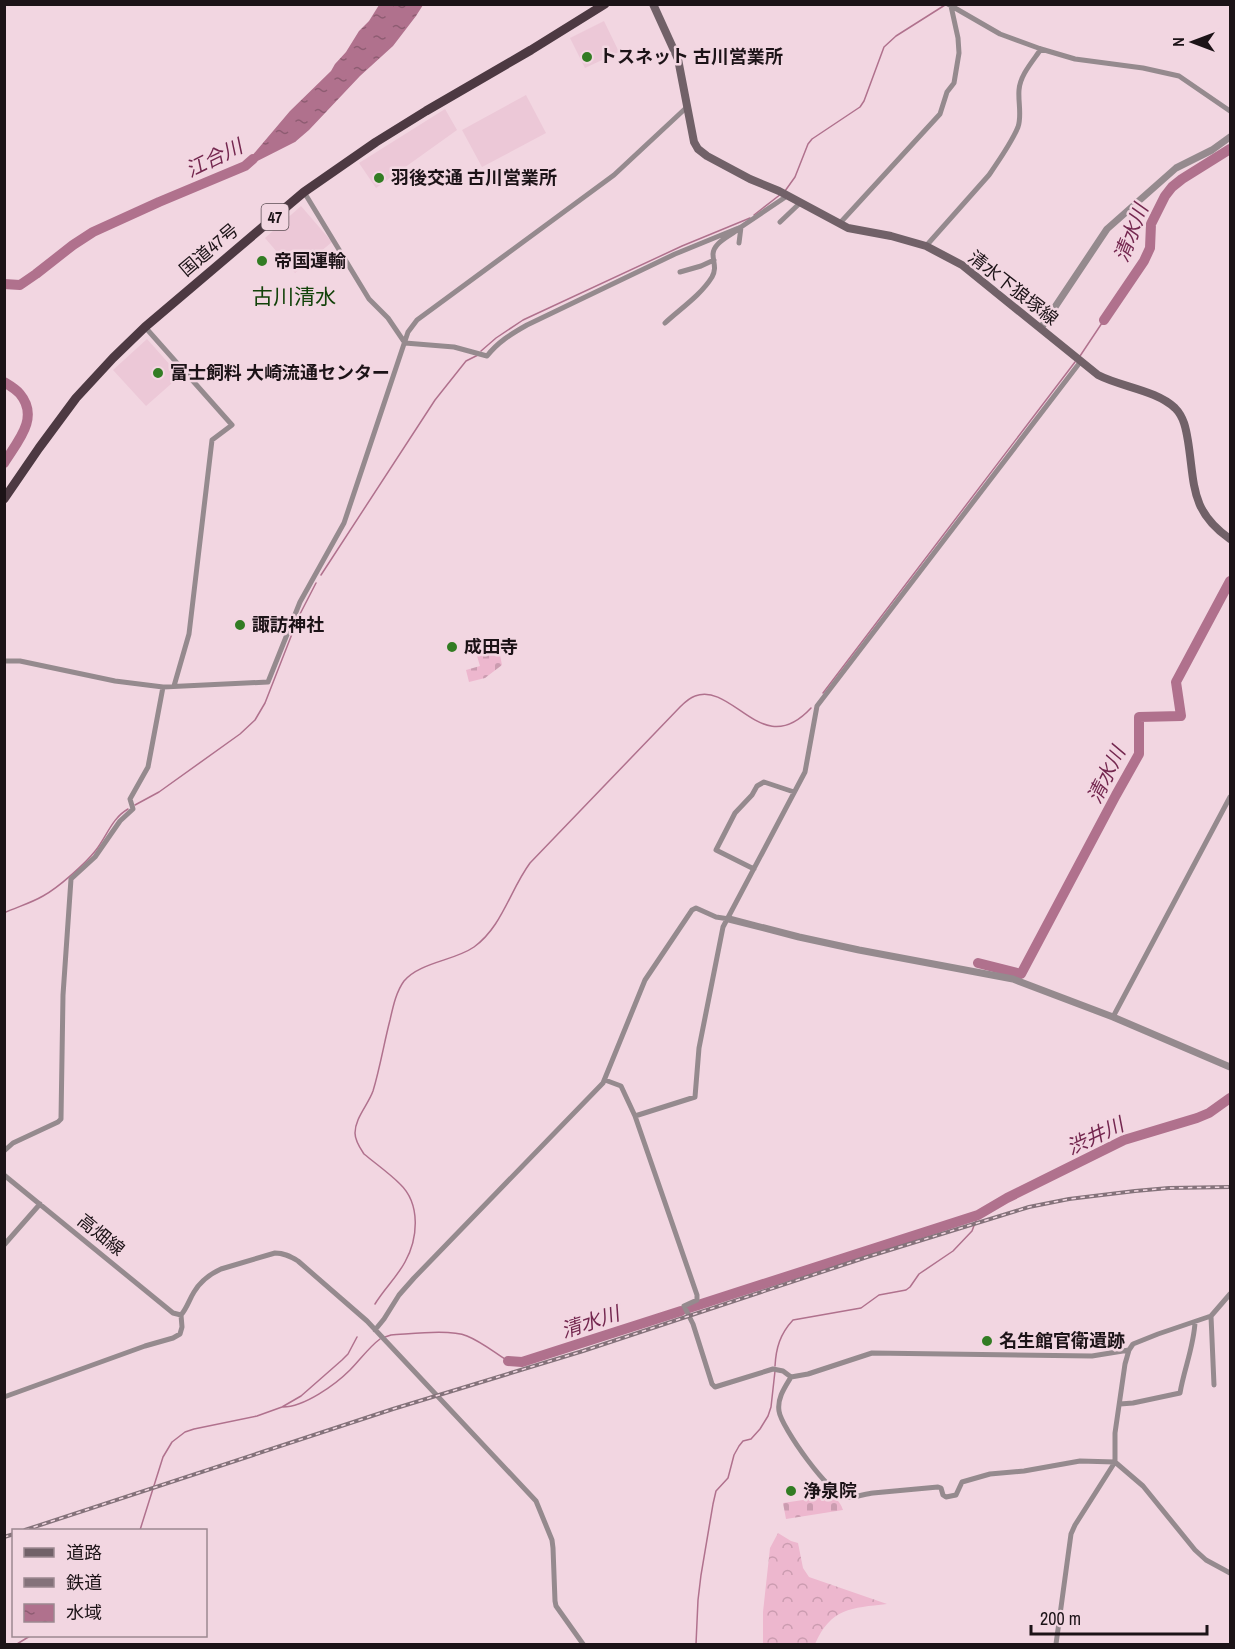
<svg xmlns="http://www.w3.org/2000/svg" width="1235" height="1649" viewBox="0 0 1235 1649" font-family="'Archivo Narrow','Noto Sans JP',sans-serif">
<defs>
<pattern id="forest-crowns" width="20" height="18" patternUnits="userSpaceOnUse" patternTransform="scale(1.5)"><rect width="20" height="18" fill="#edb7ce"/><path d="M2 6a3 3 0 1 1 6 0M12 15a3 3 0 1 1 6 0" fill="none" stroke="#cb9cb0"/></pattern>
<pattern id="cemetery-stones" width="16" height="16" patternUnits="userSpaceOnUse" patternTransform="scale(1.5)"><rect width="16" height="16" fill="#edb7ce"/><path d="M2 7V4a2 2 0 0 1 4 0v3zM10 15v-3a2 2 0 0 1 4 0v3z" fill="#cb9cb0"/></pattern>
<pattern id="water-ripples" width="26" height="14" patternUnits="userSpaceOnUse" patternTransform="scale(1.5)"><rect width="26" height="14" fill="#b0718d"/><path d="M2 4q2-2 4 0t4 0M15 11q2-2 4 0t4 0" fill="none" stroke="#8e5c72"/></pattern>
</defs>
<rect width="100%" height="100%" fill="#f2d6e1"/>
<path fill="#ecc8d7" d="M604,21L619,52L585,68L570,38Z
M526,95L546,133L482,167L462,130Z
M445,109L457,130L376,188L359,163Z
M301,206L332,242L295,273L265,238Z
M147,339L180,376L146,406L113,370Z"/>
<path fill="url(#forest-crowns)" d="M778,1533L791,1541L798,1543L803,1568L809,1577L887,1604C851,1608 831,1608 815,1644H763V1612L770,1548Z"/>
<path fill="url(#cemetery-stones)" d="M499,650L502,665L485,678L469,682L466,670L480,666L477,656Z
M826,1489C833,1498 839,1498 843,1510L786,1519L783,1503L803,1500L804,1493Z"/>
<path fill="url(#water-ripples)" d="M379,5H423L416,16L393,46L360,76L309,130L295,142L240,170L290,111L331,71L335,64L346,52L359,31L369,21Z"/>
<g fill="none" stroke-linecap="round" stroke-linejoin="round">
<path stroke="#b0718d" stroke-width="1.5" d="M785,191L795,177L808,144L812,139L860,107L864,101L884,47L896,36L945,5
M754,215L781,194
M481,351L496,338L523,320L682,246L750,218
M1080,356L1104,320
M321,575L435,400L466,361L478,355
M823,693L1075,362
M135,805L159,792L240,734L255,720L265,703L299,616L316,583
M4,913C17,907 31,903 43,896C58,888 86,863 96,850C107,836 112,818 128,809
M375,1304C384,1289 397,1277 405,1262C418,1239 421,1204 400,1184C389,1173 376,1164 364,1154C360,1148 355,1141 355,1133C355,1118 368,1105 373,1091C380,1068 384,1043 390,1020C393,1007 396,992 404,981C420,962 454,961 474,947C502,927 510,890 530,863L680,707C684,703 689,698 695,696C734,682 762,761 811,708
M385,1337L391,1335C411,1334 450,1329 467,1336C482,1342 495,1353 508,1361
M775,1366C776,1348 780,1334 793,1320L861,1308L879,1295L906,1290L910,1287L919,1274L953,1251L972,1231L978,1215
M283,1407C304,1407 335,1385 350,1370C360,1360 369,1347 380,1339
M140,1530L163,1457L172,1442L185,1432L194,1429L257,1416L282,1407L301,1396L342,1360L348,1354L357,1337
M17,1644L30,1636
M696,1644L698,1600L701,1575L713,1504L716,1491L728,1478L734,1455L739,1446L743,1441L751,1439L760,1429L768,1416L771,1407L775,1371"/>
<path stroke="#b0718d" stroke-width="10" d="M4,284L20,285L36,274L73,245L93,232L159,202L245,166L253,159
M1104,320L1144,261L1150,248L1151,224L1165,196L1172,187L1182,179L1230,149
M4,382C9,385 16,389 20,394C40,418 17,442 4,463
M978,963L1021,974L1116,795L1139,754V717L1181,716L1176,682L1230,581
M689,1308L978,1215L1007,1198L1124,1140L1197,1118L1209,1113L1230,1098
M508,1361L522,1362L681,1311"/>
<path stroke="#958a8e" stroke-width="5" d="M948,4L1000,34L1041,49L1075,59L1143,68L1179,76L1230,111
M304,192L369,299L388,318L405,343L454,347L487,356C498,342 511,334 527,325L675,254L741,227L787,196
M780,222L800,203
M840,223L940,114L947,92L954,83L959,53L958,38L951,6
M739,243L741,227
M926,246L989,175C998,162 1012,142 1018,127C1022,116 1018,102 1019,90C1020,75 1033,61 1041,49
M680,272L701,266L714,260
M665,323C680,309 701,295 712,277C717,268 713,262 713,254C714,241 732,236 739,228
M145,327L232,425L212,440L189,634L174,686
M4,661H20L115,681L163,687L268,682L300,602L344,523L408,332L417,320L614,175L687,107
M754,869L716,850L735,813L752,795L757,786L764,782L794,792
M1113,1017L1230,797
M605,1080L621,1086L635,1116L697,1295V1300L684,1306L693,1324L712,1384L715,1387L773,1369L783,1371L791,1377L808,1374L872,1353L1092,1356L1129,1350
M635,1116L695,1097L699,1048L723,927L805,772L817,706L1081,361
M4,1151L13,1143L58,1122L61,1119L63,995L71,879L95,857L120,821L133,809L130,799L148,767L163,687
M4,1175L173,1313L181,1315
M4,1245L40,1204
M1230,1294L1211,1316L1158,1334L1133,1344L1129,1350L1125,1364L1115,1433V1462L1143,1486L1195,1550L1206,1560L1230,1573
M1211,1316L1214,1385
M375,1330L384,1319L399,1295L414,1278L603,1083L645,980L692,910L696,908L716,917L729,919
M791,1377C785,1387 777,1398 779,1411C781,1427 830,1496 846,1497C854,1498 864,1494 873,1493C895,1491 916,1489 938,1487L941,1488L943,1495L946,1497L956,1495L962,1482L990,1474L1024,1471L1080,1461L1115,1462L1075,1525L1071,1534L1056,1644
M4,1397L145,1346L173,1338L180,1334L182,1327L181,1315C187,1308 189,1300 194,1292C200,1282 210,1274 221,1269L275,1253C284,1253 290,1256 298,1261L367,1321L536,1501L552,1540L553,1548L555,1601L556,1606L583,1644
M1120,1404L1133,1403L1180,1393C1184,1369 1194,1346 1195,1322"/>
<path stroke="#958a8e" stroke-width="7" d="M1041,328L1107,229L1176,168L1212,150L1230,137
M729,919L799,937L859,950L1013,979L1113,1017L1230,1067"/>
<path stroke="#716168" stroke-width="8" d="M653,4L678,59L694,142L698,149L707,156L750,179L779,191L848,228L891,236L926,246L962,265L1098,375C1121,387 1156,390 1175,408C1184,417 1186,429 1188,441C1195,485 1190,511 1230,539"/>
<path stroke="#4d3942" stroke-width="9" d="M4,499L39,448L76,398L113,358L145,327L304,192L376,142L426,111L531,50L605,4"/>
<defs>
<path id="rail" d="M25,1530L393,1409L583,1351L867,1257L1029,1207L1069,1199L1135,1191L1169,1188L1230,1187
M4,1537L14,1534"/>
</defs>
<use href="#rail" stroke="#84727a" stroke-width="4"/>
<use href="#rail" stroke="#f2d6e1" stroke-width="1.5" stroke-dasharray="4.5" stroke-linecap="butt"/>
</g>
<g fill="#327c23" stroke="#f2d6e1" stroke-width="2">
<circle cx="587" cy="57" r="6"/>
<circle cx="379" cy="178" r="6"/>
<circle cx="262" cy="261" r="6"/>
<circle cx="158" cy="373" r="6"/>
<circle cx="240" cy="625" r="6"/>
<circle cx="452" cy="647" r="6"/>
<circle cx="987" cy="1341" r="6"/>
<circle cx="791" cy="1491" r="6"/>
</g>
<g text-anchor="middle" stroke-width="5" stroke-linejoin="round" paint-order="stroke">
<rect fill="#f2d6e1" stroke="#5c4e54" stroke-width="1.5" x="261.5" y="204" width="27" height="26" rx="4.5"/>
<g font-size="16" font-weight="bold" fill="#1c1317">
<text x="275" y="223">47</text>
</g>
<g font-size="18" font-weight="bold" fill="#1c1317" stroke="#f2d6e1" text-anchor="start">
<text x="599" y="63">トスネット 古川営業所</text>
<text x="391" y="184">羽後交通 古川営業所</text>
<text x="274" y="267">帝国運輸</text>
<text x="170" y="379">富士飼料 大崎流通センター</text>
<text x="252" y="631">諏訪神社</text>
<text x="464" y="653">成田寺</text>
<text x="999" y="1347">名生館官衛遺跡</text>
<text x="803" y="1497">浄泉院</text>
</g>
<g font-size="18" fill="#1c1317" stroke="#f2d6e1">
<text transform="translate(209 250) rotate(-40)" y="6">国道47号</text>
<text transform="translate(1013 288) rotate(38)" y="6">清水下狼塚線</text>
<text transform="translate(101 1235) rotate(39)" y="6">高畑線</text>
</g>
<g font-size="20" font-style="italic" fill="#74274f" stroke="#f2d6e1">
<text transform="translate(214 158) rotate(-26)" y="7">江合川</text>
<text transform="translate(1131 233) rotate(-69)" y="7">清水川</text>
<text transform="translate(1106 775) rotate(-64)" y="7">清水川</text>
<text transform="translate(1095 1136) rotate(-25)" y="7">渋井川</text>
<text transform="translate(590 1322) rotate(-18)" y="7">清水川</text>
</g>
<g font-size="21" fill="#124209" stroke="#f2d6e1">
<text x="294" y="304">古川清水</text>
</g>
</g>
<rect width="1235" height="1649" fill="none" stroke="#1c1317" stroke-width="12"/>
<rect x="12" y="1529" width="195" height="108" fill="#f2d6e1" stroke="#9c8890" stroke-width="1.5"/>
<rect x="24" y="1548" width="30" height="9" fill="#716168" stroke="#9c8890" stroke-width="1.5"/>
<text x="66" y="1559" font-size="18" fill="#1c1317">道路</text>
<rect x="24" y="1578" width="30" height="9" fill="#84727a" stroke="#9c8890" stroke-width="1.5"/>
<text x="66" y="1589" font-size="18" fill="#1c1317">鉄道</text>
<rect x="24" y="1604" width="30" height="18" fill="url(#water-ripples)" stroke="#9c8890" stroke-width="1.5"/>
<text x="66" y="1619" font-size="18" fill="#1c1317">水域</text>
<g transform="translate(1193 42) rotate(270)" stroke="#f2d6e1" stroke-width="4.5" paint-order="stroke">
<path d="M0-4.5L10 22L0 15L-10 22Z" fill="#1c1317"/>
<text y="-9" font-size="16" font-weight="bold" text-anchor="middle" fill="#1c1317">N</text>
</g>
<path d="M1031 1625v9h176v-9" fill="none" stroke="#1c1317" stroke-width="3"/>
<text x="1040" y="1625" font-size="18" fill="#1c1317" stroke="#f2d6e1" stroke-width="4.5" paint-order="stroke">200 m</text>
</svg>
